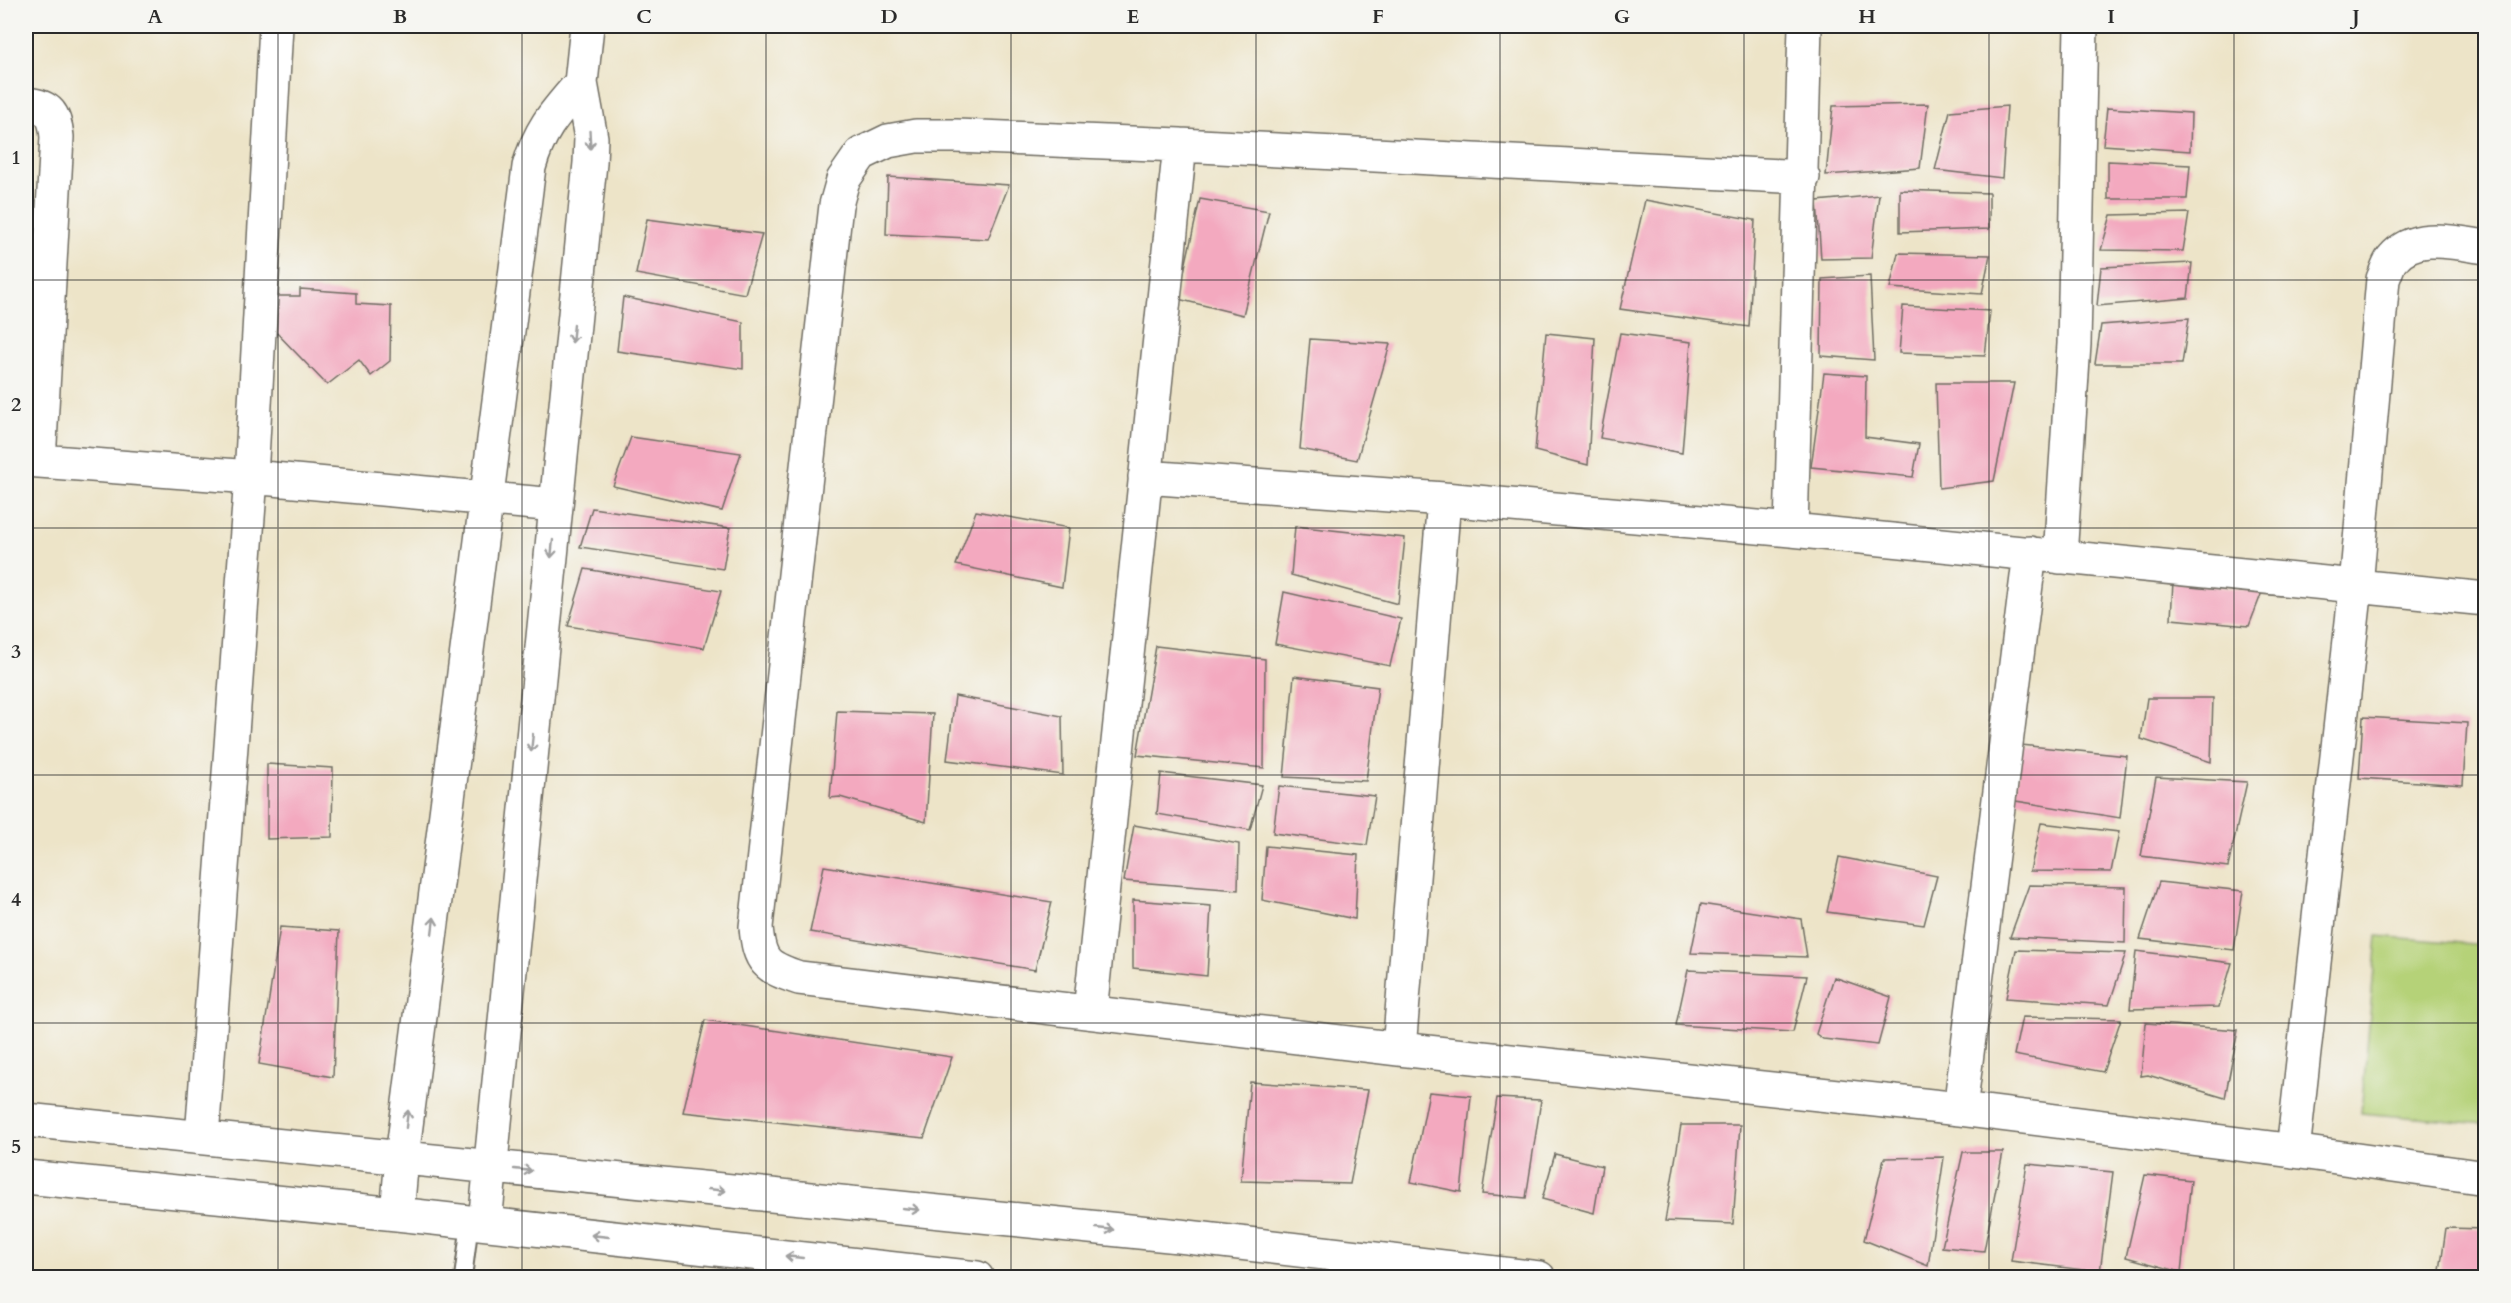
<svg xmlns="http://www.w3.org/2000/svg" width="2511" height="1303" viewBox="0 0 2511 1303" font-family="Cardo,serif">
<rect width="100%" height="100%" fill="#f6f6f2"/>
<filter id="ink" filterUnits="userSpaceOnUse"><feTurbulence type="fractalNoise" baseFrequency=".0167" numOctaves="2"/><feDisplacementMap in="SourceGraphic" scale="12" xChannelSelector="R" yChannelSelector="G"/><feConvolveMatrix kernelMatrix="1 2 1 2 8 2 1 2 1" color-interpolation-filters="sRGB"/></filter>
<filter id="wash" filterUnits="userSpaceOnUse"><feTurbulence type="fractalNoise" baseFrequency=".008" numOctaves="4" result="noise"/><feDisplacementMap in="SourceGraphic" scale="24" xChannelSelector="R" yChannelSelector="G"/><feGaussianBlur stdDeviation="1.35" result="paint"/><feColorMatrix in="noise" values="0 0 0 0 0 0 0 0 0 0 0 0 0 0 0 0 0 1.4 0 .05"/><feComposite in="paint" operator="in"/></filter>
<g filter="url(#wash)">
<rect width="100%" height="100%" fill="#ede4c8"/>
<path fill="#b5d278" stroke="#707e52" stroke-width="1.5" d="M2377,936L2485,945V1124L2361,1113Z"/>
<g id="blocks">
<path fill="#f3a9bf" d="M1928,104L1920,168L1826,175L1833,106Z
M2007,106L2002,178L1935,170L1950,111Z
M2107,108L2191,113L2190,151L2103,145Z
M2108,161L2190,165L2187,199H2108Z
M888,177L1009,185L988,239L886,234Z
M1900,190L1989,193V229L1900,232Z
M1879,195L1871,258L1821,259L1817,201Z
M1200,199L1269,211L1243,315L1178,299Z
M1645,200L1755,220L1749,327L1620,309Z
M2189,213L2183,251L2101,250L2111,215Z
M647,219L762,234L745,294L636,274Z
M1898,253L1990,255L1982,294L1890,288Z
M2192,263L2188,298L2097,306L2101,267Z
M1870,276L1874,360L1821,356L1822,279Z
M300,289L356,293V304L391,306L390,361L371,376L359,360L327,385L272,328L274,296H300Z
M623,297L743,322V369L617,351Z
M1903,306L1990,311L1985,356L1899,353Z
M2189,318L2182,364H2095L2101,325Z
M1546,333L1595,338L1588,465L1535,451Z
M1620,333L1691,342L1682,453L1600,438Z
M1310,339L1390,344L1357,460L1300,449Z
M1824,373L1866,376L1865,437L1919,444L1913,477L1811,467Z
M1936,383H2014L1994,481L1939,488Z
M631,437L741,453L722,511L613,486Z
M592,508L730,528L723,569L580,547Z
M976,511L1069,528L1062,587L956,565Z
M1295,526L1405,538L1398,604L1291,575Z
M585,569L721,591L704,648L568,626Z
M2173,581L2262,592L2249,626L2171,619Z
M1284,592L1401,619L1390,666L1275,644Z
M1156,646L1265,659L1264,768L1137,755Z
M1294,676L1378,687L1366,781L1284,777Z
M955,696L1062,716L1063,775L947,760Z
M2147,698H2213L2211,762L2141,739Z
M837,711L933,714L926,822L840,797L830,798Z
M2363,717L2467,723L2463,785L2359,778Z
M2021,745L2127,756L2120,818L2016,801Z
M267,764L333,768L332,837L267,839Z
M1161,773L1262,785L1250,830L1157,814Z
M2156,777L2247,782L2228,867L2141,856Z
M1279,786L1375,796L1367,845L1273,833Z
M2041,823L2119,832L2111,872L2030,871Z
M1134,825L1239,844L1238,890L1124,881Z
M1266,846L1358,855L1355,919L1262,900Z
M1839,857L1937,876L1924,925L1827,912Z
M824,866L1052,902L1035,970L810,932Z
M2159,882L2243,891L2234,950L2140,939Z
M2029,885L2126,887L2125,943L2010,937Z
M1133,900L1211,906L1207,976L1133,968Z
M1701,904L1801,919L1807,957L1691,953Z
M280,927L339,931L333,1077L259,1064Z
M2016,950L2126,953L2109,1005L2006,998Z
M2136,951L2232,963L2219,1007L2130,1009Z
M1688,970L1807,976L1793,1032L1676,1025Z
M1834,977L1891,997L1878,1045L1823,1039L1816,1034Z
M2022,1017L2121,1019L2103,1072L2014,1055Z
M705,1020L952,1057L924,1138L683,1112Z
M2146,1023L2238,1030L2225,1098L2148,1075L2141,1076Z
M1250,1082L1368,1090L1350,1184L1241,1181Z
M1429,1092L1471,1096L1461,1192L1411,1182Z
M1497,1098L1541,1100L1526,1198L1482,1194Z
M1681,1125H1740L1733,1224L1665,1221Z
M1963,1152H2003L1984,1251L1942,1247Z
M1555,1154L1602,1166L1594,1213L1542,1199Z
M1944,1157L1928,1266L1864,1240L1884,1158Z
M2027,1164L2113,1172L2100,1272L2011,1261Z
M2145,1175L2191,1180L2181,1272L2126,1257Z
M2446,1228L2486,1229V1278H2439Z"/>
</g>
</g>
<g filter="url(#ink)">
<use href="#blocks" fill-opacity="0" stroke="#6f6c62" stroke-width="1.5"/>
<g fill="none" stroke-linecap="round" stroke-linejoin="round">
<defs>
<path id="service" d="M463,1278L470,1222"/>
<path id="minor" d="M581,83C556,112 540,128 529,167L402,1157L397,1214L977,1278
M26,104C50,106 55,115 57,137L39,461
M1803,177L1180,145L956,136H916L888,141L861,154L843,180L836,205L756,927C759,962 766,967 799,978L1399,1049L1960,1109L2293,1151L2486,1178
M26,460L251,477L556,505
M1145,477L1444,499L1791,530L2486,599
M1791,530L1805,26
M2060,557L2074,344L2081,26
M1090,1012L1180,145
M1399,1049L1444,499
M1960,1109L2030,553
M26,1120L1179,1236L1539,1278
M202,1137L251,477L276,26
M2293,1151L2356,586L2383,279C2386,273 2388,263 2393,258C2415,231 2456,243 2486,247
M26,1177L397,1214
M485,1223L590,163L591,138L581,83L587,26"/>
</defs>
<use href="#service" stroke="#6f6c62" stroke-width="20"/>
<use href="#minor" stroke="#6f6c62" stroke-width="36"/>
<use href="#service" stroke="#fff" stroke-width="16"/>
<use href="#minor" stroke="#fff" stroke-width="33"/>
</g>
<defs><path id="oneway-shaft" d="M-6 0H5M1.5-3L5.5 0L1.5 3" fill="none" stroke-width="1.6" stroke-linecap="round" stroke-linejoin="round" transform="scale(1.5)"/></defs>
<g stroke="#a0a0a0">
<use href="#oneway-shaft" transform="translate(590 140) rotate(87)"/>
<use href="#oneway-shaft" transform="translate(573 334) rotate(96)"/>
<use href="#oneway-shaft" transform="translate(552 549) rotate(96)"/>
<use href="#oneway-shaft" transform="translate(532 743) rotate(96)"/>
<use href="#oneway-shaft" transform="translate(433 926) rotate(-83)"/>
<use href="#oneway-shaft" transform="translate(407 1119) rotate(-83)"/>
<use href="#oneway-shaft" transform="translate(523 1170) rotate(6)"/>
<use href="#oneway-shaft" transform="translate(717 1190) rotate(6)"/>
<use href="#oneway-shaft" transform="translate(911 1209) rotate(6)"/>
<use href="#oneway-shaft" transform="translate(1105 1229) rotate(6)"/>
<use href="#oneway-shaft" transform="translate(600 1236) rotate(-174)"/>
<use href="#oneway-shaft" transform="translate(794 1257) rotate(-174)"/>
</g>
</g>
<path fill="none" stroke="#2b2b2b" stroke-width="1.5" stroke-opacity="0.55" d="M278,26V1278M522,26V1278M766,26V1278M1011,26V1278M1256,26V1278M1500,26V1278M1744,26V1278M1989,26V1278M2234,26V1278M26,280H2486M26,528H2486M26,775H2486M26,1023H2486"/>
<rect width="2511" height="1303" fill="none" stroke="#f6f6f2" stroke-width="66"/>
<rect x="33" y="33" width="2445" height="1237" fill="none" stroke="#2b2b2b" stroke-width="2"/>
<g font-size="20" text-anchor="middle" font-weight="bold" fill="#2b2b2b">
<text x="155" y="23">A</text>
<text x="400" y="23">B</text>
<text x="644" y="23">C</text>
<text x="889" y="23">D</text>
<text x="1133" y="23">E</text>
<text x="1378" y="23">F</text>
<text x="1622" y="23">G</text>
<text x="1867" y="23">H</text>
<text x="2111" y="23">I</text>
<text x="2356" y="23">J</text>
<text x="16" y="164">1</text>
<text x="16" y="411">2</text>
<text x="16" y="658">3</text>
<text x="16" y="906">4</text>
<text x="16" y="1153">5</text>
</g>
</svg>
